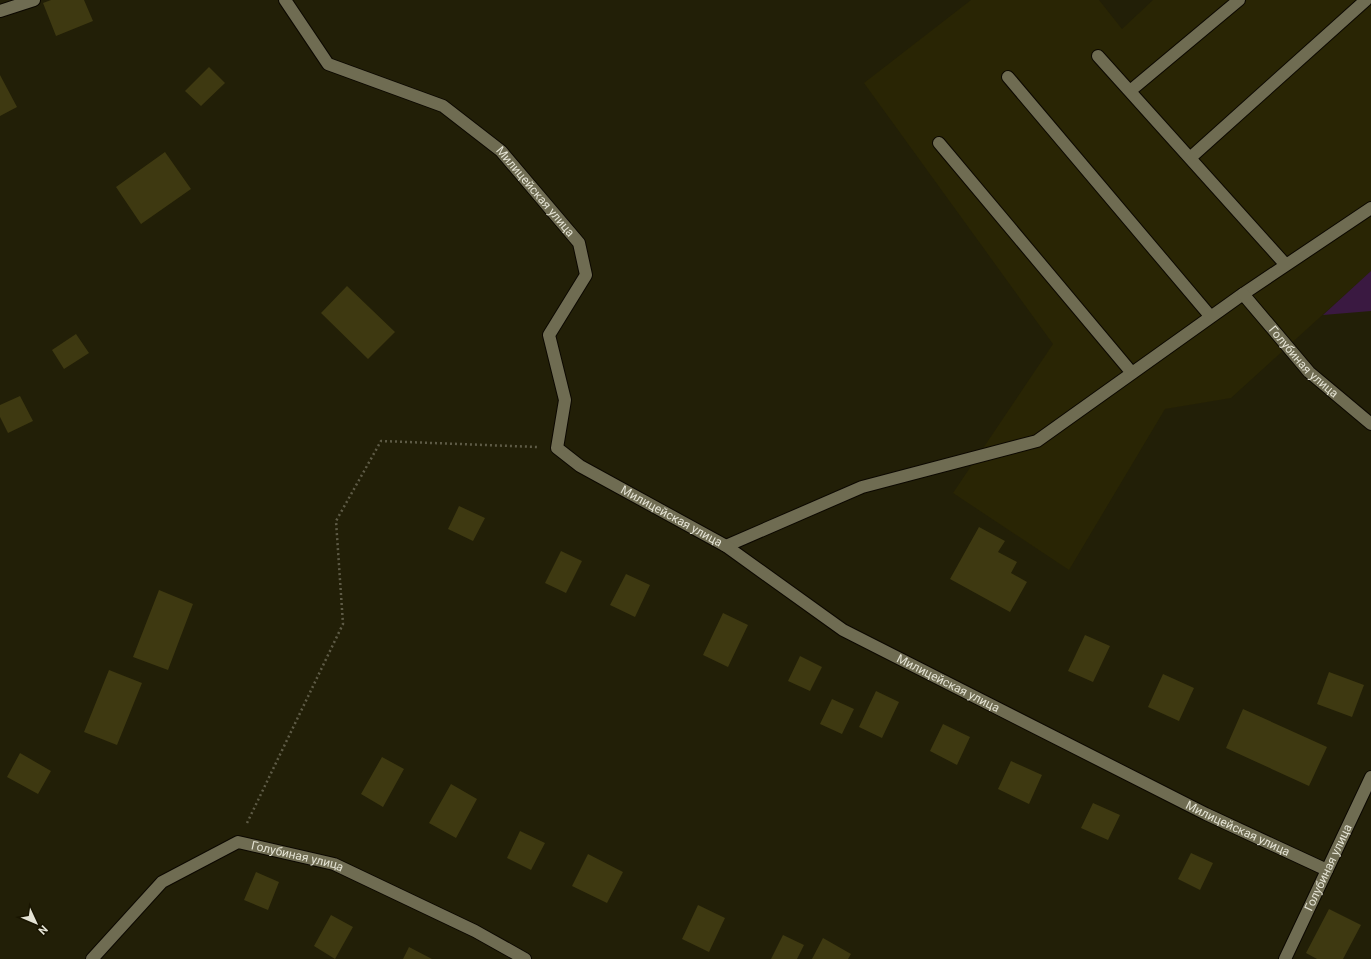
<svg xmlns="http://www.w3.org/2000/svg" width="1371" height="959" viewBox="0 0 1371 959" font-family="Roboto,sans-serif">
<rect width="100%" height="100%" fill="#221f07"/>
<path fill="#292504" d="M971,0H1099L1122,29L1153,0H1371V271L1231,398L1165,409L1069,570L953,493L1053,344L864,83Z"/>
<path fill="#3a1941" d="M1371,271V311L1323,315Z"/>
<path fill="#3e3911" d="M51,0H84L93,21L56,36L43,3Z
M209,67L225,83L201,106L185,91Z
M0,75L17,107L0,116Z
M165,152L191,189L141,224L116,187Z
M347,286L395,332L368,359L321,313Z
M76,334L89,353L64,369L52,350Z
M20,396L33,421L8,433L0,417V405Z
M459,506L485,518L473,541L448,529Z
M979,527L1005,541L998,552L1017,562L1011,573L1027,582L1010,612L950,579Z
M561,551L582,561L566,593L545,583Z
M626,574L650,585L635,617L610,605Z
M159,590L193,604L168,670L133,657Z
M723,613L748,625L728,667L703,655Z
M1085,635L1110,646L1093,682L1068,671Z
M800,656L822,667L810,691L788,681Z
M109,670L142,683L117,745L84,732Z
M1329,672L1364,685L1352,717L1317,704Z
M1163,674L1194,688L1179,721L1148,707Z
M876,691L899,702L882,738L859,727Z
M832,699L854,709L842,734L820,724Z
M1243,709L1327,747L1309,786L1226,748Z
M943,724L970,737L957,765L930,751Z
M20,753L51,771L38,794L7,777Z
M382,757L404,769L383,807L361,794Z
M1011,761L1042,775L1029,804L998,789Z
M451,784L477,799L456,838L429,823Z
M1093,803L1120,815L1108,840L1081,828Z
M520,831L545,843L531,870L507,858Z
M1191,853L1213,863L1200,890L1178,879Z
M588,854L623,872L607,903L572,886Z
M256,872L279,882L268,910L244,900Z
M698,905L725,918L709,952L682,939Z
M1329,909L1361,925L1343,959H1317L1306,953Z
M331,915L353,927L335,959L314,946Z
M783,935L804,945L797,959H771Z
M823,938L851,954L848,959H812Z
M409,947L432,959H403Z"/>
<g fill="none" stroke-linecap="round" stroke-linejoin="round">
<defs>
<path id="lane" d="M1098,56L1286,265
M1008,77L1211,317
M1130,91L1239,0
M939,143L1132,373
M1190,158L1366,0
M726,546L862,487L1037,441L1243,294L1371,208"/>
<g id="street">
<path id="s1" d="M285,0L328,64L443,106L501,151L579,243L586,275L549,335L565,400L557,448L580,466L726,546L843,630L1206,814L1327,870"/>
<path d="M0,11L34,0"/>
<path id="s2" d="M1243,294L1309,372L1371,424"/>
<path id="s3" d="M92,959L162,882L238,842L334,864L475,931L525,959"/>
<path id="s4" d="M1285,959L1371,777"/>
</g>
</defs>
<use href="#lane" stroke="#0c0800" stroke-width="14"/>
<use href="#street" stroke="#0c0800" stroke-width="14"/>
<path stroke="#5e5b46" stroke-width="2.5" stroke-dasharray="2 3" stroke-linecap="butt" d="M247,823L343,624L336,521L381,441L537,447"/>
<use href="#lane" stroke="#6f6c52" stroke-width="12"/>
<use href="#street" stroke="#6f6c52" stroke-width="12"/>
</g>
<g text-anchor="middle" stroke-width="4" stroke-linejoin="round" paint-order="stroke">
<g font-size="12" fill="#e4e3d4" stroke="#191501">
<text dy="4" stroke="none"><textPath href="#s1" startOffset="326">Милицейская улица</textPath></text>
<text dy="4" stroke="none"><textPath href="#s2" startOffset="91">Голубиная улица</textPath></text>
<text dy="4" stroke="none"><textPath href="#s1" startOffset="746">Милицейская улица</textPath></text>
<text dy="4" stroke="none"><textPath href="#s1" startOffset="1070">Милицейская улица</textPath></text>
<text dy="4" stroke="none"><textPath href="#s1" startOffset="1394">Милицейская улица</textPath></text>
<text dy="4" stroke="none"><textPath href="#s3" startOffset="251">Голубиная улица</textPath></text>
<text dy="4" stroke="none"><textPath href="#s4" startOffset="101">Голубиная улица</textPath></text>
</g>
</g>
<g transform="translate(36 923) rotate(134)" stroke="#191501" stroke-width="3" paint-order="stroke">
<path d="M0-3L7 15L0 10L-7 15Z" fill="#e4e3d4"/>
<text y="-6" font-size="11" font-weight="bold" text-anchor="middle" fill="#e4e3d4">N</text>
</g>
</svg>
